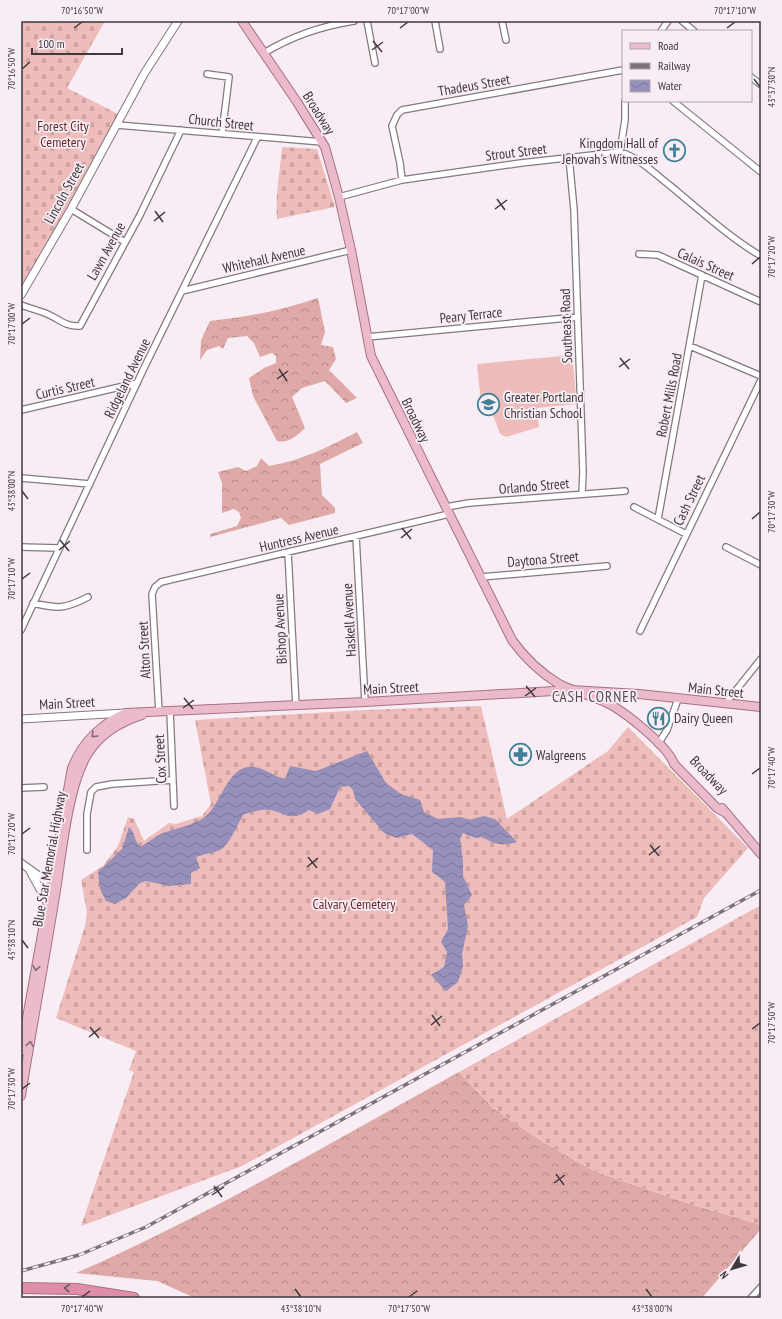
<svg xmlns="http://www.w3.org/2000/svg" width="782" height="1319" viewBox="0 0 782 1319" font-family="'PT Sans Narrow',sans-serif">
<defs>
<pattern id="forest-crowns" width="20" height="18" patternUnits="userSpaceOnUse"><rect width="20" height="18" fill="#dea9a7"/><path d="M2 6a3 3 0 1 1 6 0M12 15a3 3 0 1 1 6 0" fill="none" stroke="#b58b89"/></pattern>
<pattern id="cemetery-stones" width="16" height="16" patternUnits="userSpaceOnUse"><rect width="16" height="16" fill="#eebcba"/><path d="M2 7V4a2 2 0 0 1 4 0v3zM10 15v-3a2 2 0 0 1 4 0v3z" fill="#cda2a1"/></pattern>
<pattern id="water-waves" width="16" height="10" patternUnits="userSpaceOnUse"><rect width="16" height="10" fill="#9690bb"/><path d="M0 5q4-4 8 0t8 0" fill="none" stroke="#7c7799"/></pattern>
</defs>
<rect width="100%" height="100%" fill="#f8edf4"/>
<path fill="url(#forest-crowns)" d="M318,298L325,332L321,345L333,347L336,359L329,370L357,398L346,403L325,381L302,388L292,397L305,428C298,435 288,444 277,441L253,396L249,378L264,368L276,363V356L272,353L260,357L254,343L247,336L228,338L223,349L219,346L207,350L200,360L201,340L210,321C248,317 283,310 318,298Z
M357,432L363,443L320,464L322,495L335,508V513L289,525L281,518L210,537V534L237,526L241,518L239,512L234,509L222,513V483L218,472L238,467L246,471L257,466L261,458L269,466C303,460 326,448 357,432Z
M459,1072L493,1108L543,1142L594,1171L687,1203L761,1225V1229L702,1298H195L157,1281L76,1273C208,1215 332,1142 459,1072Z"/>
<path fill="url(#cemetery-stones)" d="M21,21H105L67,88L122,116L29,281L21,282Z
M282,147L317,149L335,207L277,219C275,195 280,172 282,147Z
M481,706L507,819L608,751L628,727L748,848L704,898L697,917L242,1166L81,1226L134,1072L129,1070L136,1051L56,1018L85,926L87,912L81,880L103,866L118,846L128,817L134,819L144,841L169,823L176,824L202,816L211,804L195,720L365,710Z
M761,905V1225L687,1203L594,1171L543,1142L493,1108L459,1072Z"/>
<path fill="#eebcba" d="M572,355L577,404L537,408L539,427L506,437L500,434L492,412L482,413L477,364Z"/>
<path fill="url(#water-waves)" d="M367,751L386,783L401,794L420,800L424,812L438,819L461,817L469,820L484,816L495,819L517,842C504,846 494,845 483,837L476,838L463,833L460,839L463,861V876L472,895L464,905L468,926L462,954L463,966L458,982L446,991L431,975L444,967L447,952L441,942L448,929L445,882L432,872L433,850L412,834L397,838L384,833L355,799L353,790L349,786L340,787L330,809L318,814L309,810C287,825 282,808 263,810C257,810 250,813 244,814C238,823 229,846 220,850C213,853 204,854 196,857L200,868L191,873V884L169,886L146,881L140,883L126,898L115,904L106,901L100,889L98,872L122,849L129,827C136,833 133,840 141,847C147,843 153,838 159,835C173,828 196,826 207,815C220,804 228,769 248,767C261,765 272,776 285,779L290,766L316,771Z"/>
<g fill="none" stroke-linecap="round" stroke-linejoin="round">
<defs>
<path id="minor" d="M367,21L375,63
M435,21L440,49
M502,21L506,40
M682,21L694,31
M661,31L668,21
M264,53C292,36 322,26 354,21
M207,74L229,77L222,134
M751,77L761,85
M673,101L761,172
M117,125L322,142
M620,152L625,120V101
M569,157L574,210L583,472L582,494
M402,180L400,163L392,126L397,115L402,110L623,70
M339,197L402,180L521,163L620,152C638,157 654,173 668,184C699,209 727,236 761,256
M71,209L125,242
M639,254L658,255L761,302
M182,291L351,250
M21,305C29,308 37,310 45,313C58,318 65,327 80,326L140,215L181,130
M367,337L578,317
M690,346L761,376
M21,410L137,383
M21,478L90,484
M446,507L469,503L625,491
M634,507L686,534
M658,519L702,275
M356,536L365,702
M21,547L58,548
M726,547L761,565
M288,552L296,706
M481,577L607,566
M33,603C58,609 65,609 88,597
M21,630L144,368L257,138
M640,631L761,380
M725,704L761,659
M170,711L174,806
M159,712L152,594L155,587L161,582L449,514
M658,744L667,730L678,699
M21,788L44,787
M87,850V814L91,792L96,787L112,784L173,780
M751,1298L761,1287"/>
<path id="tertiary" d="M21,719L125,713"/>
<path id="secondary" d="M21,295L71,209L144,74L178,21
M21,863L53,886
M29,869L47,902"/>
<path id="primary" d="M242,21L297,102L325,147L339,197L351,250L371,356L512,640C524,657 541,673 559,684C574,692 591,695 607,703C624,711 668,746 674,764L717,808L724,812
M722,808L761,854
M21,1051L72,768C82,743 101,724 126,713L365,702L571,690L639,694L761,707
M21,1096C32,1027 45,959 56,890C62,853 68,787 87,755C99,735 120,722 142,715"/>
<path id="motorway" d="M21,1288L77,1289L134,1298"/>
</defs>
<use href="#minor" stroke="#837980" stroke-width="8"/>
<use href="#tertiary" stroke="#837980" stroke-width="9"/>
<use href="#secondary" stroke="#837980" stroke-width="9"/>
<use href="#primary" stroke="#a77082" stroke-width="10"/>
<use href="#motorway" stroke="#a77082" stroke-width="12"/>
<use href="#minor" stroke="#fff" stroke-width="5.5"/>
<use href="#tertiary" stroke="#fff" stroke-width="7"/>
<use href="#secondary" stroke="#fff" stroke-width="7"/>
<use href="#primary" stroke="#ecbbcb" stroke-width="8"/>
<use href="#motorway" stroke="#df8ea8" stroke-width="10"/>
<defs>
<path id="rail" d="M21,1271L79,1255L146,1227L761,890"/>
</defs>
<use href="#rail" stroke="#7a7378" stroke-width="3.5"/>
<use href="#rail" stroke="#f8edf4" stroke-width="2" stroke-dasharray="6" stroke-linecap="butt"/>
</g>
<defs><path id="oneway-chevron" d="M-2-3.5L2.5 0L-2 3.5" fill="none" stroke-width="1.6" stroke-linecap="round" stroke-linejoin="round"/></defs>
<g stroke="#846d75">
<use href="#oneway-chevron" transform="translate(94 735) rotate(134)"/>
<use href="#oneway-chevron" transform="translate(36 968) rotate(100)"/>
<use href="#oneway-chevron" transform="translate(30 1044) rotate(-80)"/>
</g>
<use stroke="#6e525c" href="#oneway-chevron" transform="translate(67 1288) rotate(-176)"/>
<path fill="none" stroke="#3e393c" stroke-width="1.5" d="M74,28L82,22M400,28L408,22M727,28L735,22M373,41L382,52M372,50L383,42M22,69L30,62M754,79L760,87M497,199L505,210M495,209L507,200M155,211L163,222M154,221L165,212M752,264L760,257M22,324L30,318M620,358L629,369M619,367L630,359M279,369L287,381M277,379L288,371M22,491L28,499M752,519L760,512M402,528L411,539M401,538L412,529M60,540L69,551M59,550L70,541M22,579L30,573M526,686L535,697M525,696L536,688M184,698L193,709M183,708L194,700M752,774L760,768M22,834L30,828M650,845L659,856M649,855L660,846M308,857L317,868M307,867L318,858M22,940L28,948M432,1015L440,1026M431,1025L442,1016M90,1027L99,1038M752,1029L760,1023M89,1037L100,1028M22,1089L30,1083M556,1174L564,1185M554,1183L565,1175M214,1186L222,1197M212,1195L224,1187M295,1289L301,1297M646,1289L652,1297M82,1297L90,1291M409,1297L417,1291"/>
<defs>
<symbol id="church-ring" viewBox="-11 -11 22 22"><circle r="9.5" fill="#f8edf4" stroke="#428096" stroke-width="1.5"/><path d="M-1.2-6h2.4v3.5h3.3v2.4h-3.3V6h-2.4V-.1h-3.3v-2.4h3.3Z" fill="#428096"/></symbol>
<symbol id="school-ring" viewBox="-11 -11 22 22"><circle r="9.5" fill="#f8edf4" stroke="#428096" stroke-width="1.5"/><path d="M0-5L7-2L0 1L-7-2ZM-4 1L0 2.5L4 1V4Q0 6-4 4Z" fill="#428096"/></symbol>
<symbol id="restaurant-ring" viewBox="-11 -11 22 22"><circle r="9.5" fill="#f8edf4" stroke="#428096" stroke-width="1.5"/><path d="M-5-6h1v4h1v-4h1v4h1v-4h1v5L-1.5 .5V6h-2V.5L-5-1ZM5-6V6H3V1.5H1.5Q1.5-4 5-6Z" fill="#428096"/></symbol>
<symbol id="pharmacy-ring" viewBox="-11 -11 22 22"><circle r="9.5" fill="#f8edf4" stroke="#428096" stroke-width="1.5"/><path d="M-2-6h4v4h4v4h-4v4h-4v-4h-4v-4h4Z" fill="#428096"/></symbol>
</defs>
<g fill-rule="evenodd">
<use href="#church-ring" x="662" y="138" width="25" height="25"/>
<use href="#school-ring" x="476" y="392" width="25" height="25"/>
<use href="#restaurant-ring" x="646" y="706" width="25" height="25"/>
<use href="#pharmacy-ring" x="508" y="742" width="25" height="25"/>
</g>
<g text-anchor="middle" stroke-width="3.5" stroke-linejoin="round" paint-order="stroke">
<g font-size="14" fill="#3e393c" stroke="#f8edf4">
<text transform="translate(474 85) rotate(-10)" y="5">Thadeus Street</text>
<text transform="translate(319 113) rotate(58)" y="5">Broadway</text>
<text transform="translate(221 122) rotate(6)" y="5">Church Street</text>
<text transform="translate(516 152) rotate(-7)" y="5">Strout Street</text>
<text transform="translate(64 193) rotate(-61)" y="5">Lincoln Street</text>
<text transform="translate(106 251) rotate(-61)" y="5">Lawn Avenue</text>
<text transform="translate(264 259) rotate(-13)" y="5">Whitehall Avenue</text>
<text transform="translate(706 264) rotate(24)" y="5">Calais Street</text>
<text transform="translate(471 315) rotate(-6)" y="5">Peary Terrace</text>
<text transform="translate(566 326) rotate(-92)" y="5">Southeast Road</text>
<text transform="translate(127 378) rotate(-64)" y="5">Ridgeland Avenue</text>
<text transform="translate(65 388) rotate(-13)" y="5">Curtis Street</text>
<text transform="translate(669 395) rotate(-79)" y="5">Robert Mills Road</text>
<text transform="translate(416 420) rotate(64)" y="5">Broadway</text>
<text transform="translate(534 486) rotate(-5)" y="5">Orlando Street</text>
<text transform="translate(689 500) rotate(-64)" y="5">Cash Street</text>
<text transform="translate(299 538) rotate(-13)" y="5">Huntress Avenue</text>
<text transform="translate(543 559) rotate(-5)" y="5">Daytona Street</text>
<text transform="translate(349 620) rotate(-93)" y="5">Haskell Avenue</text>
<text transform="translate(280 629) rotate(-93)" y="5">Bishop Avenue</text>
<text transform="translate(144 650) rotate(-93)" y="5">Alton Street</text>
<text transform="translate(391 688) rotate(-3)" y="5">Main Street</text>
<text transform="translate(716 690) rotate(6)" y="5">Main Street</text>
<text transform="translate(67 703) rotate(-3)" y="5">Main Street</text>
<text transform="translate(160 759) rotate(-93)" y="5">Cox Street</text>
<text transform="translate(709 775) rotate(46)" y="5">Broadway</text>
<text transform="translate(49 859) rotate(-80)" y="5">Blue Star Memorial Highway</text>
</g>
<g font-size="14" fill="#6b2b2c" stroke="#f8edf4">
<text x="63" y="131">Forest City<tspan x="63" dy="16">Cemetery</tspan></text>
<text x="354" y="909">Calvary Cemetery</text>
</g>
<g font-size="14" fill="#3e393c" stroke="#f8edf4" text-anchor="start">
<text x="658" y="148" text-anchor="end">Kingdom Hall of<tspan x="658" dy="16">Jehovah's Witnesses</tspan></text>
<text x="504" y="402">Greater Portland<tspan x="504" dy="16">Christian School</tspan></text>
<text x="674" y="723">Dairy Queen</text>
<text x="536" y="760">Walgreens</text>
</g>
<g font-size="15" letter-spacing="1" fill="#554c52" stroke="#f8edf4">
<text x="595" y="702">CASH CORNER</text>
</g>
</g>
<rect width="782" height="1319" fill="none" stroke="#f8edf4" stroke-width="44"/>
<rect x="622" y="30" width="130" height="72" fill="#f8edf4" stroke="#aea5aa"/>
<rect x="630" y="43" width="20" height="6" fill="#ecbbcb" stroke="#aea5aa"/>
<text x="658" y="50" font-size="12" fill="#3e393c">Road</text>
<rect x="630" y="63" width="20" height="6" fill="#7a7378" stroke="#aea5aa"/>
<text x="658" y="70" font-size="12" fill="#3e393c">Railway</text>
<rect x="630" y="80" width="20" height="12" fill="url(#water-waves)" stroke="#aea5aa"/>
<text x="658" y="90" font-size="12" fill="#3e393c">Water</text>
<g transform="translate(732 1269) rotate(232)" stroke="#f8edf4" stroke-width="3" paint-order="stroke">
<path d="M0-3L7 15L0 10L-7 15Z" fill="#3e393c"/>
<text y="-6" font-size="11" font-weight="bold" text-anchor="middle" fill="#3e393c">N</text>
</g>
<path d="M32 48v6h90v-6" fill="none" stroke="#3e393c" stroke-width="2"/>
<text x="38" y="48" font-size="12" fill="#3e393c" stroke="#f8edf4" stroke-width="3" paint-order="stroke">100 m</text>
<rect x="22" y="22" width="738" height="1275" fill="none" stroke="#3e393c" stroke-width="1.5"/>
<g font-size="10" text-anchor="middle" fill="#3e393c">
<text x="82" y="14">70°16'50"W</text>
<text x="408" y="14">70°17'00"W</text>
<text x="735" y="14">70°17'10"W</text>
<text transform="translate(11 69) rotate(-90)" y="4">70°16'50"W</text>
<text transform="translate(771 87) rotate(-90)" y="4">43°37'30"N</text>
<text transform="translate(771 257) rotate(-90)" y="4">70°17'20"W</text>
<text transform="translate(11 324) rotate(-90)" y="4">70°17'00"W</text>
<text transform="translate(11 491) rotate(-90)" y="4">43°38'00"N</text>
<text transform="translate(771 512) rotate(-90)" y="4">70°17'30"W</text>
<text transform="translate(11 579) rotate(-90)" y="4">70°17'10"W</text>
<text transform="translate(771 768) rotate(-90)" y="4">70°17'40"W</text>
<text transform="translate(11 834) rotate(-90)" y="4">70°17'20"W</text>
<text transform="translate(11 940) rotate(-90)" y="4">43°38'10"N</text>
<text transform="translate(771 1023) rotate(-90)" y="4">70°17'50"W</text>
<text transform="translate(11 1089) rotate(-90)" y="4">70°17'30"W</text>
<text x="82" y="1312">70°17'40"W</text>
<text x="301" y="1312">43°38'10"N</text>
<text x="409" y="1312">70°17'50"W</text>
<text x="652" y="1312">43°38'00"N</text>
</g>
</svg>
